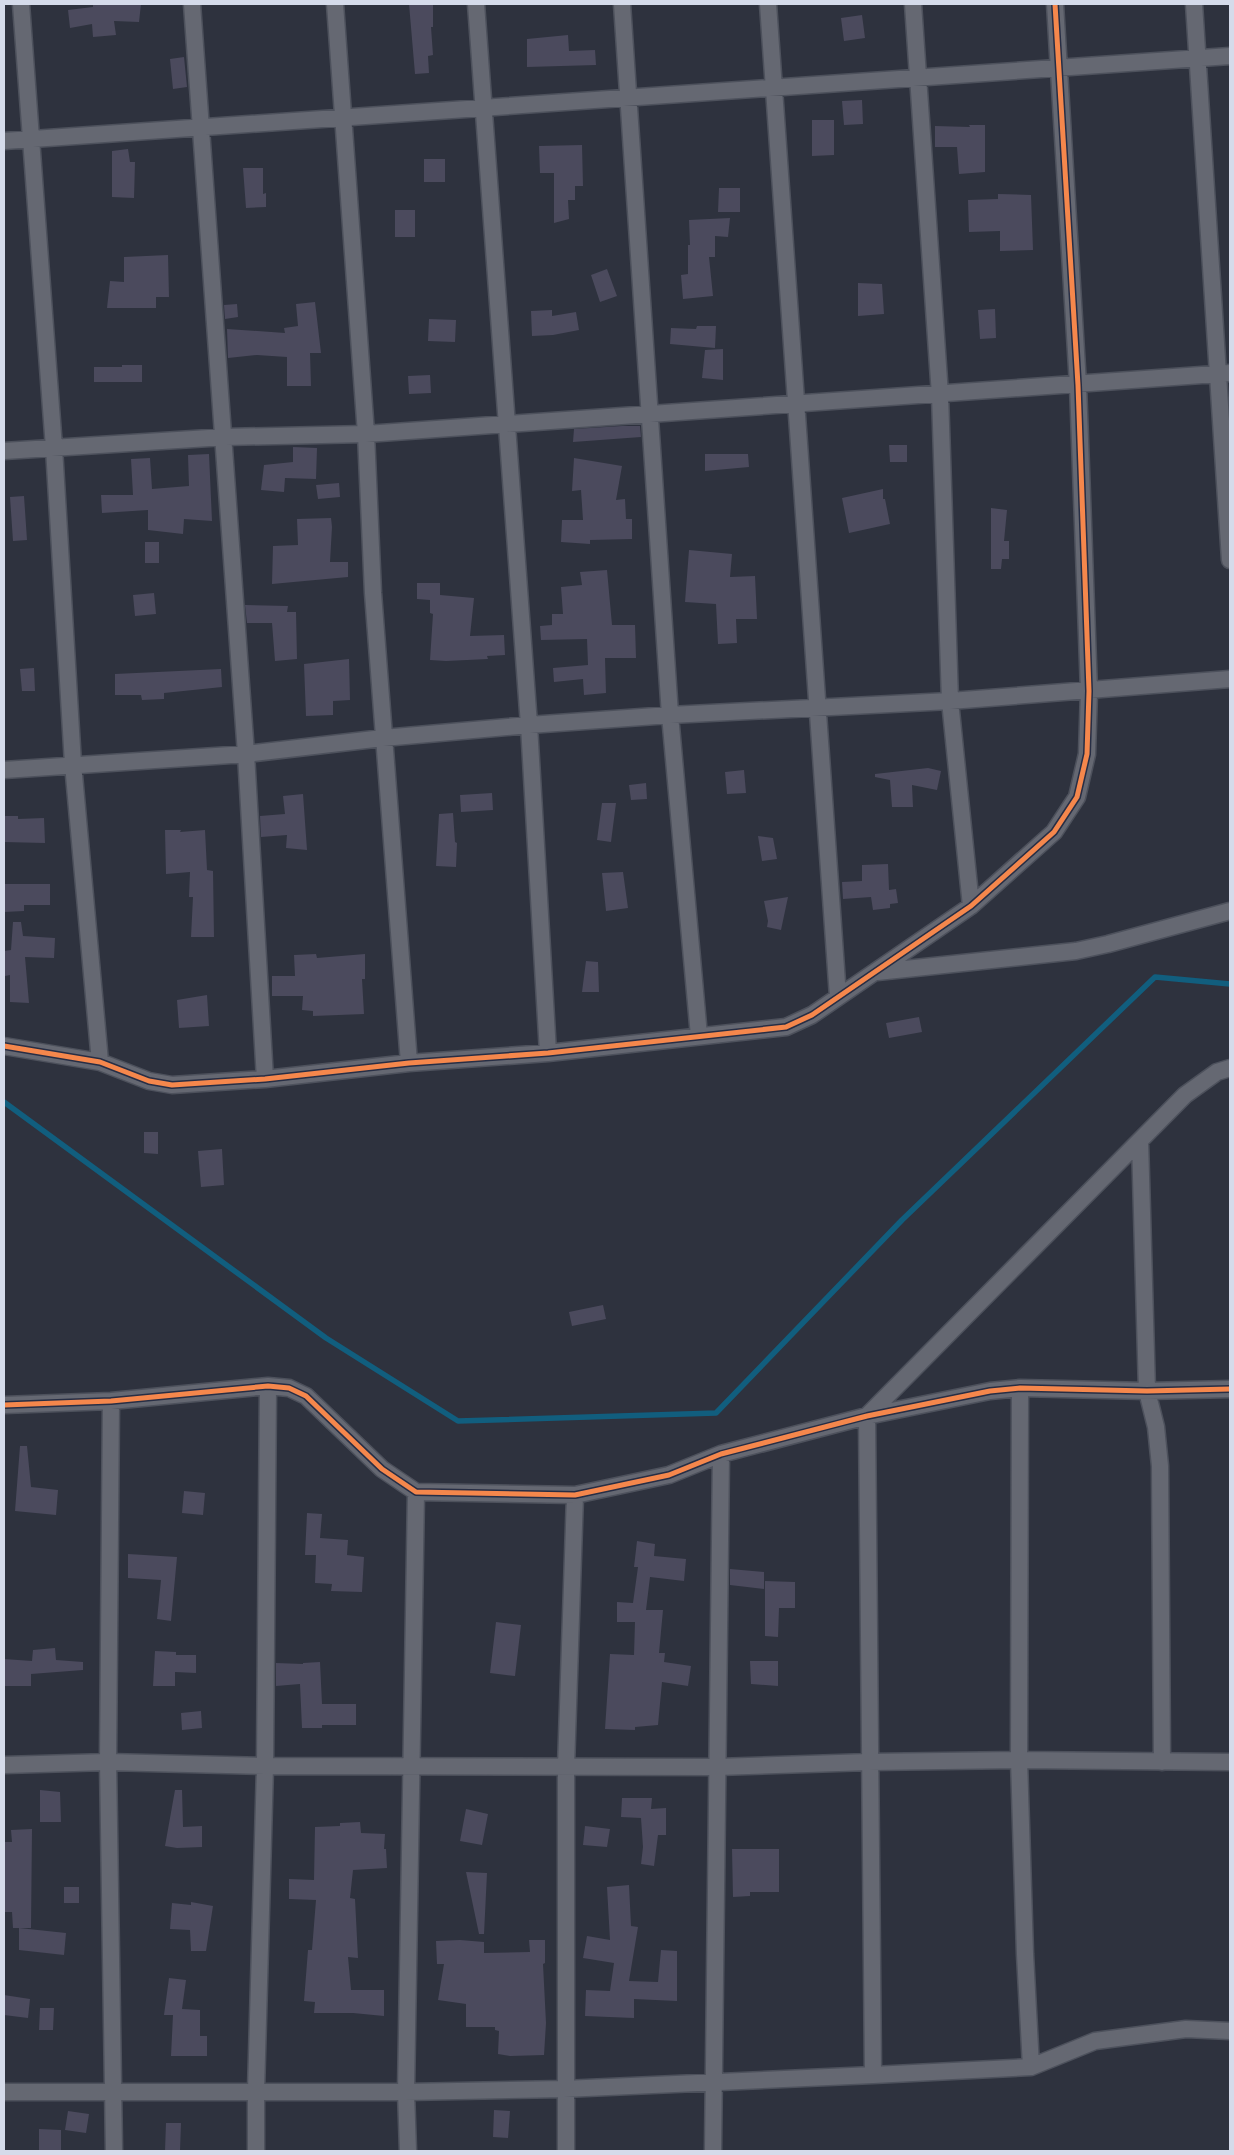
<svg xmlns="http://www.w3.org/2000/svg" width="1234" height="2155" viewBox="0 0 1234 2155" font-family="'Nunito Sans',sans-serif">
<rect width="100%" height="100%" fill="#2e323e"/>
<g fill="none" stroke-linecap="round" stroke-linejoin="round">
<path stroke="#115e7e" stroke-width="5.5" d="M4,1102L326,1338L458,1421L716,1413L902,1220L1155,977L1230,984"/>
</g>
<path fill="#4b4a5d" d="M93,4H141L139,22L114,21L116,35L93,37L92,24L70,28L68,10L93,7Z
M409,4H433V27H431L433,55L428,56L429,73L415,74Z
M862,15L865,38L844,41L841,18Z
M568,35L569,51L595,50L596,65L527,67V39Z
M184,57L187,87L173,89L170,59Z
M862,100L863,124L844,125L842,101Z
M812,120H834V155L812,156Z
M969,125H985V172L959,174L957,147H935V126L970,127Z
M582,145L583,186H575V200H568L569,219L554,223V173H540L539,146Z
M128,149L130,162H135L134,198L112,197V151Z
M424,159H445V182H424Z
M243,168H263V194L266,193V207L246,208Z
M719,188H740V212H718Z
M998,194L1031,195L1033,250L1000,251V231L969,232L968,200L998,199Z
M395,210H415V237H395Z
M730,218L728,237L715,236V257H709L713,296L683,299L681,275L688,274V245H690L689,220Z
M168,255L169,297H156V308H107L110,281L124,282V257Z
M607,269L617,296L600,302L591,275Z
M858,283L882,284L884,314L858,316Z
M315,302L321,353H310L311,386H287V357L257,355L228,358L227,329L285,333L284,328L298,326L296,304Z
M237,304L238,317L225,319L224,305Z
M995,309L996,338L980,339L978,310Z
M552,310V316L576,312L579,330L553,335L532,336L531,311Z
M429,319L456,320L455,342L428,341Z
M697,326H716L715,348L670,344L671,328L696,329Z
M723,349V380L702,378L705,350Z
M122,365H142V382H94V367H122Z
M430,375L431,393L409,394L408,376Z
M622,426H640L641,437L573,442L574,429Z
M889,445H907V462H890Z
M293,447L317,448L316,479L285,478L284,492L261,490L264,465L293,462Z
M209,454L212,521L184,519L183,534L148,530V510L102,513L101,495H133L131,459L150,458L152,489L189,486L188,455Z
M705,454H748L749,467L705,471Z
M574,458L622,466L616,500L625,499L626,519H632V539L590,540V544L561,542L562,520H583L581,490L572,491Z
M339,483L340,497L318,499L316,485Z
M883,489V499H885L890,524L849,533L842,498Z
M24,496L27,540L13,541L10,497Z
M991,508L1007,510L1004,541H1009V559H1002L1001,569H991Z
M331,518L332,527L330,562H348V577L272,584L273,546L298,545L297,519Z
M145,542H159V563H145Z
M689,550L732,554L730,577L755,576L757,619H736L737,643L718,644L716,604L685,602Z
M607,570L612,625H635L636,658H605L606,693L584,695L583,679L554,682L553,668L588,665L587,639L541,640L540,626L552,625V614H563L561,587L582,585L580,572Z
M417,583H440V595L474,598L470,636L504,635L505,655L487,656L488,659L446,661L430,660L433,614L430,613V600L417,599Z
M154,593L156,614L135,616L133,595Z
M245,605L288,606L287,612H296L297,659L275,661L272,623H247Z
M349,659L350,700L333,701V715L306,716L304,664Z
M34,668L35,691H22L20,669Z
M221,669L222,687L164,693V699L142,700L141,695H115V674Z
M928,768L941,771L937,790L912,785L913,807H892L890,780L875,777V774Z
M744,770L746,793L727,794L725,772Z
M646,783L647,799L631,800L629,785Z
M492,793L493,810L461,812L460,795Z
M303,794L307,850L286,848L287,835L261,837L260,816L285,814L283,796Z
M602,803H616L611,842L597,840Z
M453,813L455,842L457,843L456,867L436,866L439,814Z
M4,816H18V819L44,818L45,843L4,842Z
M165,830H181L180,832L205,830L207,870L213,871L214,937H191L193,897H189L190,872L166,874Z
M758,836L773,838L777,859L762,861Z
M888,864L889,890L896,889L898,903L890,904V908L873,910L871,897L843,899L842,882L862,881V865Z
M623,872L628,908L606,911L602,873Z
M4,884H50V905H24V911L4,912Z
M788,897L781,930L767,927L768,921L764,901Z
M13,922H21L23,936L55,938L54,958L25,957L29,1003L10,1002V975L5,976L4,951L11,950Z
M316,954L317,958L365,954V979H362L364,1014L313,1016V1011L302,1010L303,996H272V976H295L294,955Z
M586,961L598,962L599,992H582Z
M207,995L209,1026L179,1028L177,1000Z
M919,1017L922,1032L889,1038L886,1023Z
M144,1132H158V1154L144,1153Z
M222,1149L224,1185L201,1187L198,1151Z
M603,1305L606,1319L572,1326L569,1312Z
M20,1446H27L31,1487L58,1490L56,1515L15,1511Z
M184,1491L205,1493L203,1515L182,1513Z
M307,1513L322,1514L320,1538L348,1540L347,1555L364,1557L362,1592L331,1591L332,1584L315,1583L316,1555H305Z
M637,1541L655,1544L654,1556L686,1559L684,1581L650,1577L646,1610H663L659,1653H665L664,1662L691,1666L688,1686L662,1682L658,1725L635,1727V1730L605,1729L610,1654L634,1655L635,1622H617V1602L633,1603L638,1567H634Z
M128,1554L177,1557L171,1621L157,1619L161,1580L128,1578Z
M730,1569L764,1572V1589L730,1585Z
M765,1581L795,1582V1608H779L778,1637L765,1636Z
M496,1622L521,1625L515,1676L490,1673Z
M55,1648L56,1660L83,1662V1670L31,1674V1686H4V1659L32,1661L33,1650Z
M155,1651L176,1652V1655H196V1673L175,1672V1686H153Z
M750,1661H778V1686L751,1684Z
M320,1662L322,1704H356V1725H322V1728H302L300,1684L276,1686V1663L303,1664V1663Z
M201,1711L202,1728L182,1730L181,1713Z
M40,1790L60,1792L61,1822H40Z
M175,1790H182L183,1827L202,1826V1847L177,1848L165,1846Z
M622,1798H652L651,1809L666,1808V1835H658L654,1866L641,1864L643,1847L641,1818L621,1817Z
M466,1809L488,1814L482,1845L460,1841Z
M360,1822L361,1833L385,1834L384,1849H386L387,1868L353,1870L350,1898L355,1899L358,1958L348,1957L351,1990H384V2016L353,2013H314L315,2002L304,2001L308,1950H312L316,1900L289,1899V1879L314,1880L315,1827L340,1826V1823Z
M585,1826L610,1829L607,1847L583,1845Z
M32,1829L31,1928H13L12,1912H4V1842H12L11,1830Z
M732,1849H779V1892H750V1896L733,1897Z
M466,1872L487,1873L484,1934H479Z
M629,1885L631,1926L638,1927L629,1981L658,1982L661,1950L677,1951V2001L634,1999V2018L585,2016L586,1990L610,1991L614,1963L583,1958L587,1936L610,1940L607,1887Z
M64,1887H79V1903H64Z
M191,1902L213,1906L206,1951H191L190,1930L170,1929L172,1903L191,1905Z
M19,1928L66,1933L64,1955L19,1950Z
M460,1940L484,1942V1953L530,1952L529,1940H545V1963L543,1964L546,2023L544,2055L510,2056L498,2054L499,2031L495,2030V2027H466V2004L438,2000L444,1964H437L436,1941Z
M169,1978L186,1980L182,2009L200,2010V2036H207V2056H171L173,2015H164Z
M4,1995L30,1999L28,2018L4,2015Z
M40,2008H54L53,2030H39Z
M494,2110L510,2111L508,2138L493,2137Z
M68,2111L89,2114L86,2133L65,2130Z
M166,2123H181L180,2151H165Z
M39,2129L61,2130V2151H39Z"/>
<g fill="none" stroke-linecap="round" stroke-linejoin="round">
<defs>
<path id="street" d="M21,4L54,448L73,764L100,1062
M192,4L246,754L265,1079
M335,4L366,434L373,593L409,1063
M476,4L529,725L548,1053
M622,4L670,715L699,1036
M768,4L838,997
M913,4L940,395L950,701L971,906
M1194,4L1230,560
M4,141L1230,56
M4,451L225,437L366,434L1230,373
M4,770L246,754L383,738L529,725L670,715L950,701L1230,679
M877,972L1076,951L1108,944L1230,911
M4,1046L100,1062L149,1081L172,1085L265,1079L409,1063L548,1053L786,1027L812,1015L971,906L1054,832L1077,797L1087,754L1089,691L1078,385L1055,4
M1140,1141L1147,1391L1156,1427L1160,1466L1162,1762
M1020,1388L1019,1760L1025,1954L1031,2067
M111,1401L108,1762L114,2151
M4,1405L111,1401L268,1386L289,1388L306,1396L382,1469L416,1492L575,1495L669,1475L721,1454L867,1416L990,1391L1020,1388L1147,1391L1230,1389
M4,1765L108,1762L265,1766L717,1767L869,1762L1019,1760L1230,1762
M873,2075L867,1416L1185,1095L1217,1072L1230,1068
M4,2092H406L564,2089L873,2075L1031,2067L1095,2041L1186,2029L1230,2031
M256,2151V2091L265,1766L268,1386
M408,2151L406,2092L416,1492
M566,2151V1767L575,1495
M713,2151L721,1454"/>
</defs>
<use href="#street" stroke="#4d515c" stroke-width="19"/>
<use href="#street" stroke="#656872" stroke-width="16"/>
<defs>
<path id="cycleway" d="M4,1046L100,1062L149,1081L172,1085L265,1079L409,1063L548,1053L786,1027L812,1015L971,906L1054,832L1077,797L1087,754L1089,691L1078,385L1055,4
M4,1405L111,1401L268,1386L289,1388L306,1396L382,1469L416,1492L575,1495L669,1475L721,1454L867,1416L990,1391L1020,1388L1147,1391L1230,1389"/>
</defs>
<use href="#cycleway" stroke="#272e45" stroke-width="8"/>
<use href="#cycleway" stroke="#f5874c" stroke-width="5"/>
</g>
<rect width="1234" height="2155" fill="none" stroke="#d5dbea" stroke-width="10"/>
</svg>
